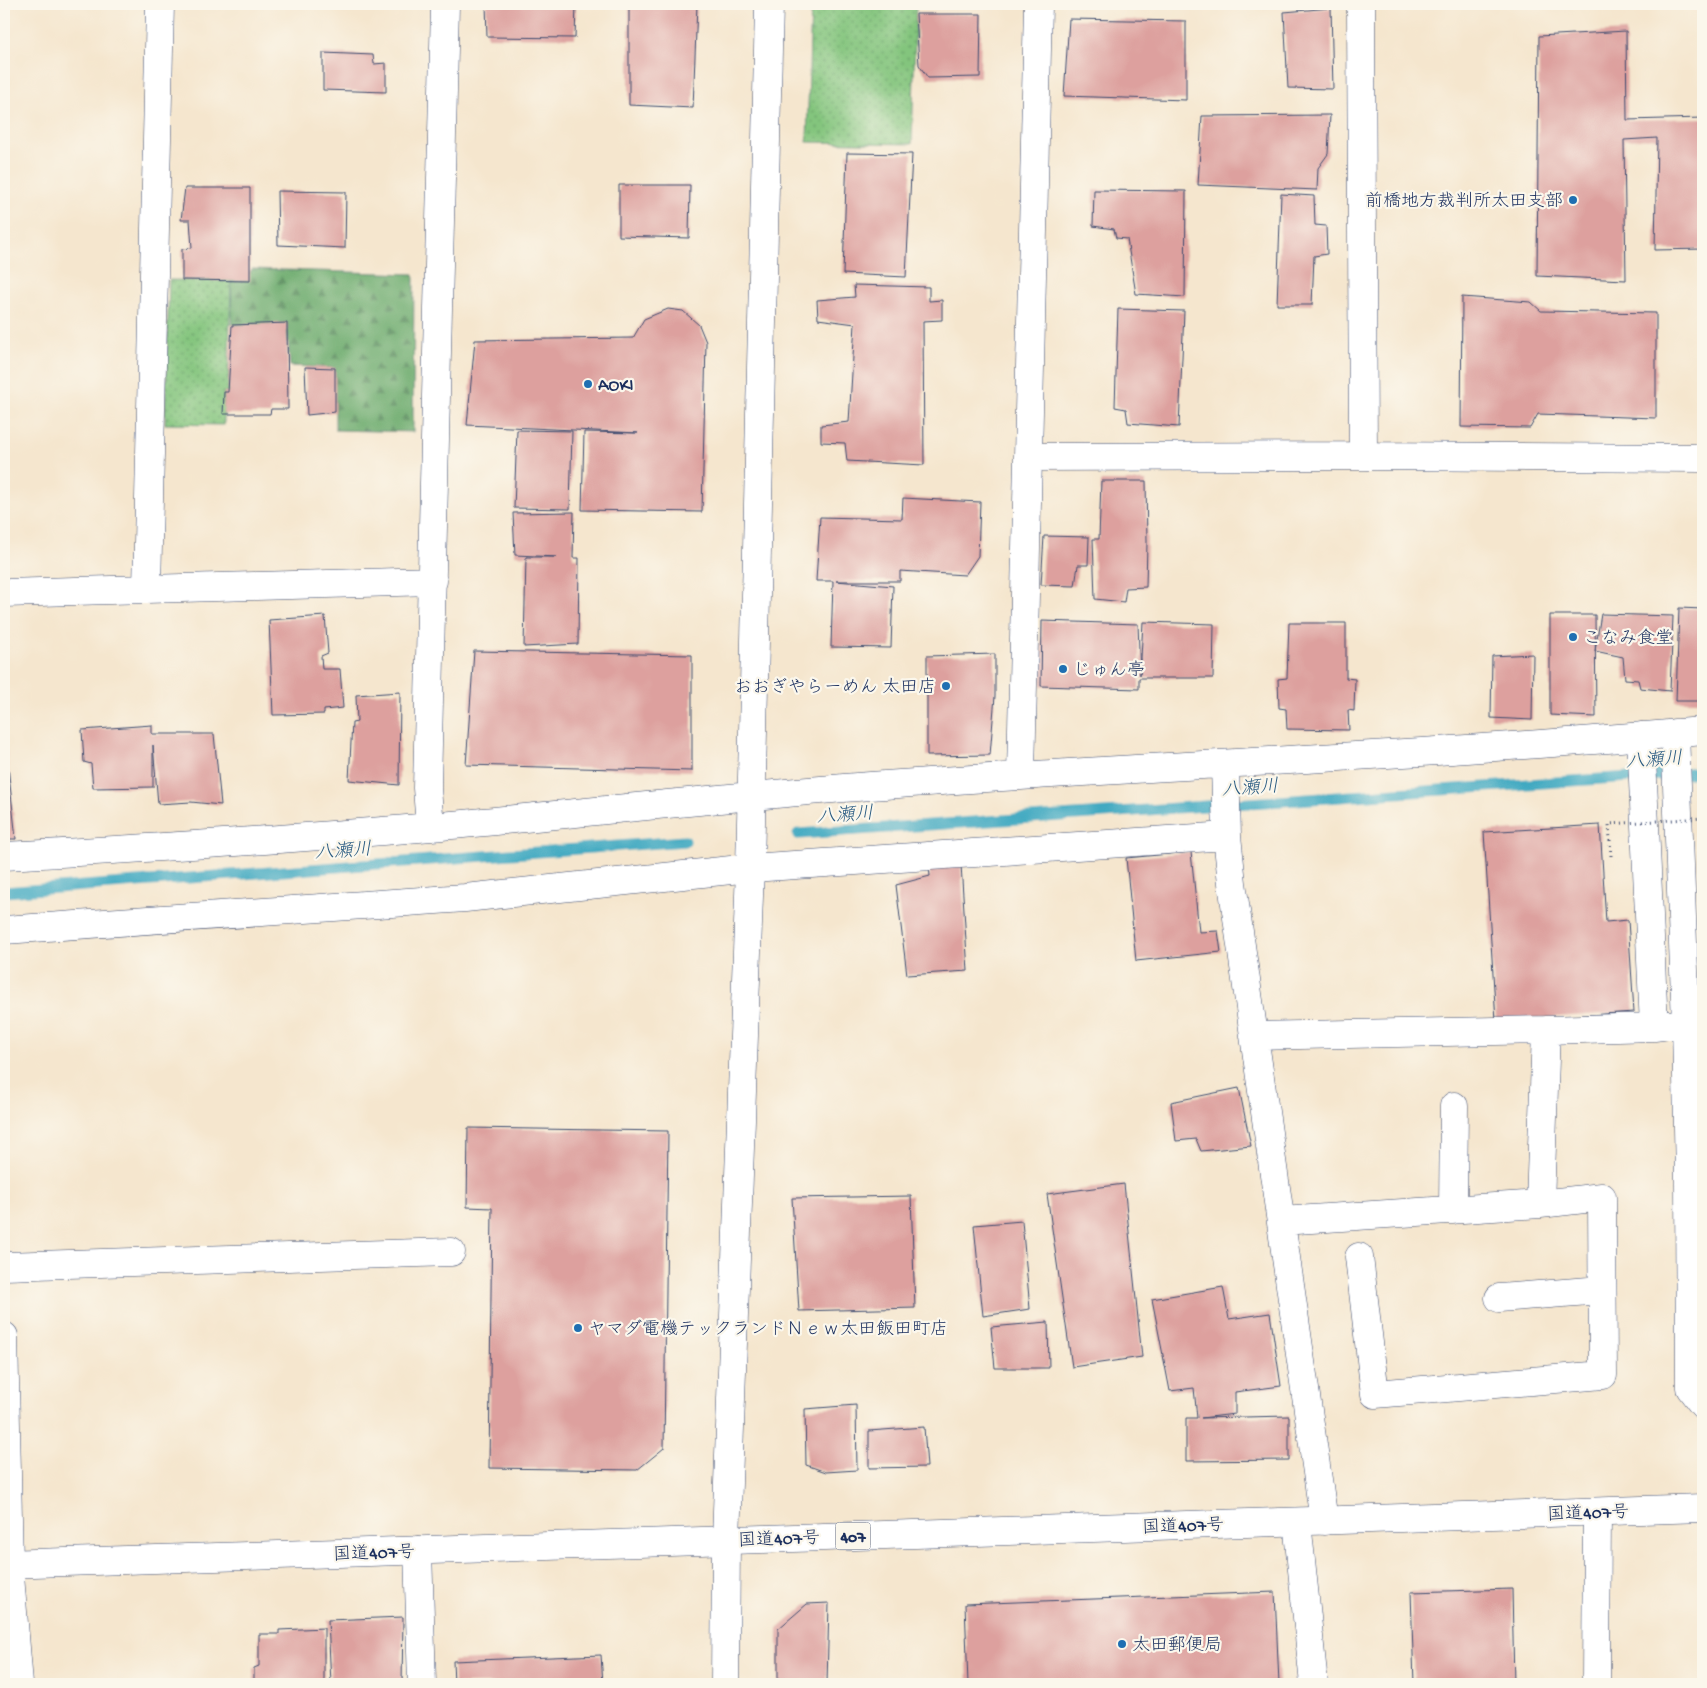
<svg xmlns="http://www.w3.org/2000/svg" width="1707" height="1688" viewBox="0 0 1707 1688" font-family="'Gochi Hand','Klee One',sans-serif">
<defs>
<pattern id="grass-dots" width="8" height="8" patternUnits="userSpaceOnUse" patternTransform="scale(1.25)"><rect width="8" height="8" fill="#83c57d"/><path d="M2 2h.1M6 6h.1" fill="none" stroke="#6aa06a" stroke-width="1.8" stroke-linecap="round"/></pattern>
<pattern id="forest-firs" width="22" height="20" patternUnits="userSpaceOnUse" patternTransform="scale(1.25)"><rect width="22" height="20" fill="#6aaa6c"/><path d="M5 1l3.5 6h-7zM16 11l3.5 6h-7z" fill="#568b5c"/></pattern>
</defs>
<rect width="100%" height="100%" fill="#fbf7ec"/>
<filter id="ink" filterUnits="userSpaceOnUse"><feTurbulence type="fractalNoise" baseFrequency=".02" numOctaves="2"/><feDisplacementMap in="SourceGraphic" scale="10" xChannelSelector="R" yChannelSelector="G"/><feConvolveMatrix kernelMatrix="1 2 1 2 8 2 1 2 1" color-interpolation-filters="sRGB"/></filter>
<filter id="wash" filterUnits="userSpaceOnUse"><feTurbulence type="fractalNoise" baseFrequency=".0096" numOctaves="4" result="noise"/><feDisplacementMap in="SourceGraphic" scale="20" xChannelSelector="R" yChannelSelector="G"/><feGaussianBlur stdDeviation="1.12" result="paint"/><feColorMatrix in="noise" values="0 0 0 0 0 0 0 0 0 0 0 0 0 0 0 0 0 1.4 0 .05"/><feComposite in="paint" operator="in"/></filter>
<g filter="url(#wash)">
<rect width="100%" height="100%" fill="#f5e6ce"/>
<path fill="url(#grass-dots)" stroke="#4f7a6e" d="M811,4H916L912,144L807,142Z
M169,280L231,281L228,392H224V425L165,424Z"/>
<path fill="url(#forest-firs)" stroke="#426c65" d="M252,269L414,274L413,432L335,430V368L290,366L287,323L232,325L231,281H246Z"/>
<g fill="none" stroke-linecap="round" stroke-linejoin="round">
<path stroke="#41a9c1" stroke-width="11" d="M798,834L1703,772
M4,892L685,841"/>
</g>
<g id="blocks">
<path fill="#dda09e" d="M486,4H576L575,38L487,37Z
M629,4H697L693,108L629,105Z
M1331,8L1333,89L1288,88L1284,12Z
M916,14H981L980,77L928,78L919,65Z
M1069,19L1186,21V100L1064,96Z
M1626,31L1627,120L1703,118V249L1655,250L1657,138L1624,140L1626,280L1537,276L1539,36Z
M323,53L373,55L374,64L386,63V92L323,90Z
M1330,115L1328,154L1318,168L1317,190L1198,185L1202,116Z
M847,153L912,154L906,277L843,274Z
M619,185H690L689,238L619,236Z
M185,188H250V281L182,280V249L192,248L190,220H181Z
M1094,190L1186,191L1185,297L1136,294L1127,239L1116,238L1114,229L1093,226Z
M277,191L346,192L345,248L278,245Z
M1281,194L1314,196L1315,225L1326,226L1327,254L1314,256L1312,305H1277Z
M854,285L929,287V301L942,300V320L923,321L924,465L847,461L845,443L821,442V425L849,422L855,324L818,319L817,300L855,297Z
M1462,297L1531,302L1541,311L1656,313V418L1538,414L1530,428L1461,427Z
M668,309L683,311L699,325L706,342L702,512L582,510L584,432L638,433L467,425L475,340L633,338L644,319Z
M1118,309L1184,311L1179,427L1128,423L1126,409L1115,407Z
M287,323L288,409H271L270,414H223L224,392H228L232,325Z
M305,367L335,368V412L307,415Z
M517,430L572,431L570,509L514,508Z
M1101,481H1146L1147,542L1146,587L1126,588L1124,602L1095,599L1093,539H1099Z
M903,498L980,502L978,556L965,575L900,571V581H836L893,586L891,648L831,647L833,581H816L820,517L902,519Z
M574,512L573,558H579L578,644L524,647L526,557H557L515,555L513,513Z
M1044,536L1089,537L1088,565H1078L1075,586L1041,585Z
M1679,608L1703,609V701H1676Z
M1601,614L1673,616L1670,691L1640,688L1638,680L1625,679L1623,657L1595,651Z
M1550,615H1595L1596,717L1550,715Z
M325,616L328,653L321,656L322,669H340L343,708L324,710V714L273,715L269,620Z
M1042,621L1138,624L1140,675L1143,622L1214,624L1213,678H1139V689L1041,686Z
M1289,623H1346V678L1355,679L1354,711L1348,710L1349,730L1287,729L1286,709L1279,708L1278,679L1287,678Z
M474,651L692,655V771L466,765Z
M995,654V696L990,755L927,756V656Z
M1533,654L1532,720L1491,718L1492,656Z
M400,692L399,785L349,780L352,723L357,722L356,695Z
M152,725V734H214L221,805L191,802L158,804L153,745V787L93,788L91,764L84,762L82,730Z
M4,739H5L16,839H4Z
M1600,825L1606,922L1628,920L1634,1012L1496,1021L1484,832Z
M1191,852L1199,932L1218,931L1221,952L1136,961L1126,858Z
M961,865L968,971L907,975L896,885L930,876L929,866Z
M1239,1088L1251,1146L1201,1151L1196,1139L1176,1141L1171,1102Z
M468,1128L668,1131L664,1448L637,1470L489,1468L492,1208L467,1207Z
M1124,1184L1142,1357L1072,1367L1047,1194Z
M911,1196L915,1308L799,1311L792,1198Z
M1022,1221L1030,1309L983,1316L974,1225Z
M1223,1287L1229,1319L1270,1313L1281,1386L1235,1392V1414L1201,1418L1289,1416V1460L1186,1461V1418H1197L1194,1388L1170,1391L1152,1299Z
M1048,1322L1049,1368H995L991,1327Z
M856,1405L857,1470L826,1472L806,1465L805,1409Z
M924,1427L927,1467L869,1468V1431Z
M1512,1589L1514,1684H1414L1411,1592Z
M1275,1592L1279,1684H968L965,1604Z
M829,1603L827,1684H778V1629L807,1604Z
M403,1617L402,1684H331L328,1620Z
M324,1628V1684H254V1668L259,1666V1634H279V1630Z
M601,1655L603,1684H454L453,1661Z"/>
</g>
</g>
<g filter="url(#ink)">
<use href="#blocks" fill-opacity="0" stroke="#3c4a6f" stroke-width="1"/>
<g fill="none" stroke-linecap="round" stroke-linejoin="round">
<defs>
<path id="minor" d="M1361,4L1363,456
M1028,457L1363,456L1703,458
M147,589L160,4
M4,593L433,581
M1675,733L1686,1023L1689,1179L1703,1168
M1641,736L1654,1027
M1225,765L1227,836L1232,883L1324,1521
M1021,775L1038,4
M430,827L427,788L445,4
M4,856C146,849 289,839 431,827C573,814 715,798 857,787C1139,766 1422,756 1703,731
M4,930L465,898L750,868L1227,836
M1254,1036L1546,1030
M1689,1179L1690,1388L1703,1405
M1453,1210L1454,1106
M1281,1221L1540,1204L1546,1030L1654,1027L1686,1023
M1359,1257L1375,1394L1603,1375L1602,1197L1540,1204
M4,1266L451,1252
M1499,1298L1602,1290
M4,1336L9,1564L19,1684
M1297,1522L1314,1684
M418,1550L422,1684
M725,1684L726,1539L750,868L769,4
M1596,1684L1597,1512"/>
<path id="highway" d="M4,1564L1703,1508"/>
</defs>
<use href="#minor" stroke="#3c4a6f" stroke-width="29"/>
<use href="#highway" stroke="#3c4a6f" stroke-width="29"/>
<use href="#minor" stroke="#fff" stroke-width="28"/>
<use href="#highway" stroke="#fff" stroke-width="28"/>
<path stroke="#3c4a6f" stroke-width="3" stroke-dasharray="1 4" stroke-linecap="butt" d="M1611,856L1609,824L1703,818"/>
</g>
</g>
<g fill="#1f6fb2" stroke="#fbf7ec" stroke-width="2">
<circle cx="1573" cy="200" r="5"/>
<circle cx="588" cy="384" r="5"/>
<circle cx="1573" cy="637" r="5"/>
<circle cx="1063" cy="669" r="5"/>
<circle cx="946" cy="686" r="5"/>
<circle cx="578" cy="1328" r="5"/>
<circle cx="1122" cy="1644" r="5"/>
</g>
<g text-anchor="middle" stroke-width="4.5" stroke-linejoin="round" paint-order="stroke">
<rect fill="#fbf7ec" stroke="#5e6b89" stroke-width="1" x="835.5" y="1522.5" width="35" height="27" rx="4"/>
<g font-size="16" font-weight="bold" fill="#1b2f5e">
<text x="853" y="1542">407</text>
</g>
<g font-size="18" fill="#1b2f5e" stroke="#fbf7ec" text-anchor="start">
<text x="1563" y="206" text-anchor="end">前橋地方裁判所太田支部</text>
<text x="598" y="390">AOKI</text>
<text x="1583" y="643">こなみ食堂</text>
<text x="1073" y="675">じゅん亭</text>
<text x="936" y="692" text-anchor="end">おおぎやらーめん 太田店</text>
<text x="588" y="1334">ヤマダ電機テックランドＮｅｗ太田飯田町店</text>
<text x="1132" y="1650">太田郵便局</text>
</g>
<g font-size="18" fill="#1b2f5e" stroke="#fbf7ec">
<text transform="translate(1588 1512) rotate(-2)" y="6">国道407号</text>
<text transform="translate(1183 1525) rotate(-2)" y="6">国道407号</text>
<text transform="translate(779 1538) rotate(-2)" y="6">国道407号</text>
<text transform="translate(374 1552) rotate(-2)" y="6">国道407号</text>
</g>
<g font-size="19" font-style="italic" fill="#285a81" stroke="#fbf7ec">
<text transform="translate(1654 758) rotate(-4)" y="7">八瀬川</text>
<text transform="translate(1250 786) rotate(-4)" y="7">八瀬川</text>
<text transform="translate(845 813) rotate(-4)" y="7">八瀬川</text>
<text transform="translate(343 849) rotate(-4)" y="7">八瀬川</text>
</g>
</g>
<rect width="1707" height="1688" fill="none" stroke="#fbf7ec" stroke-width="20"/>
</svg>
